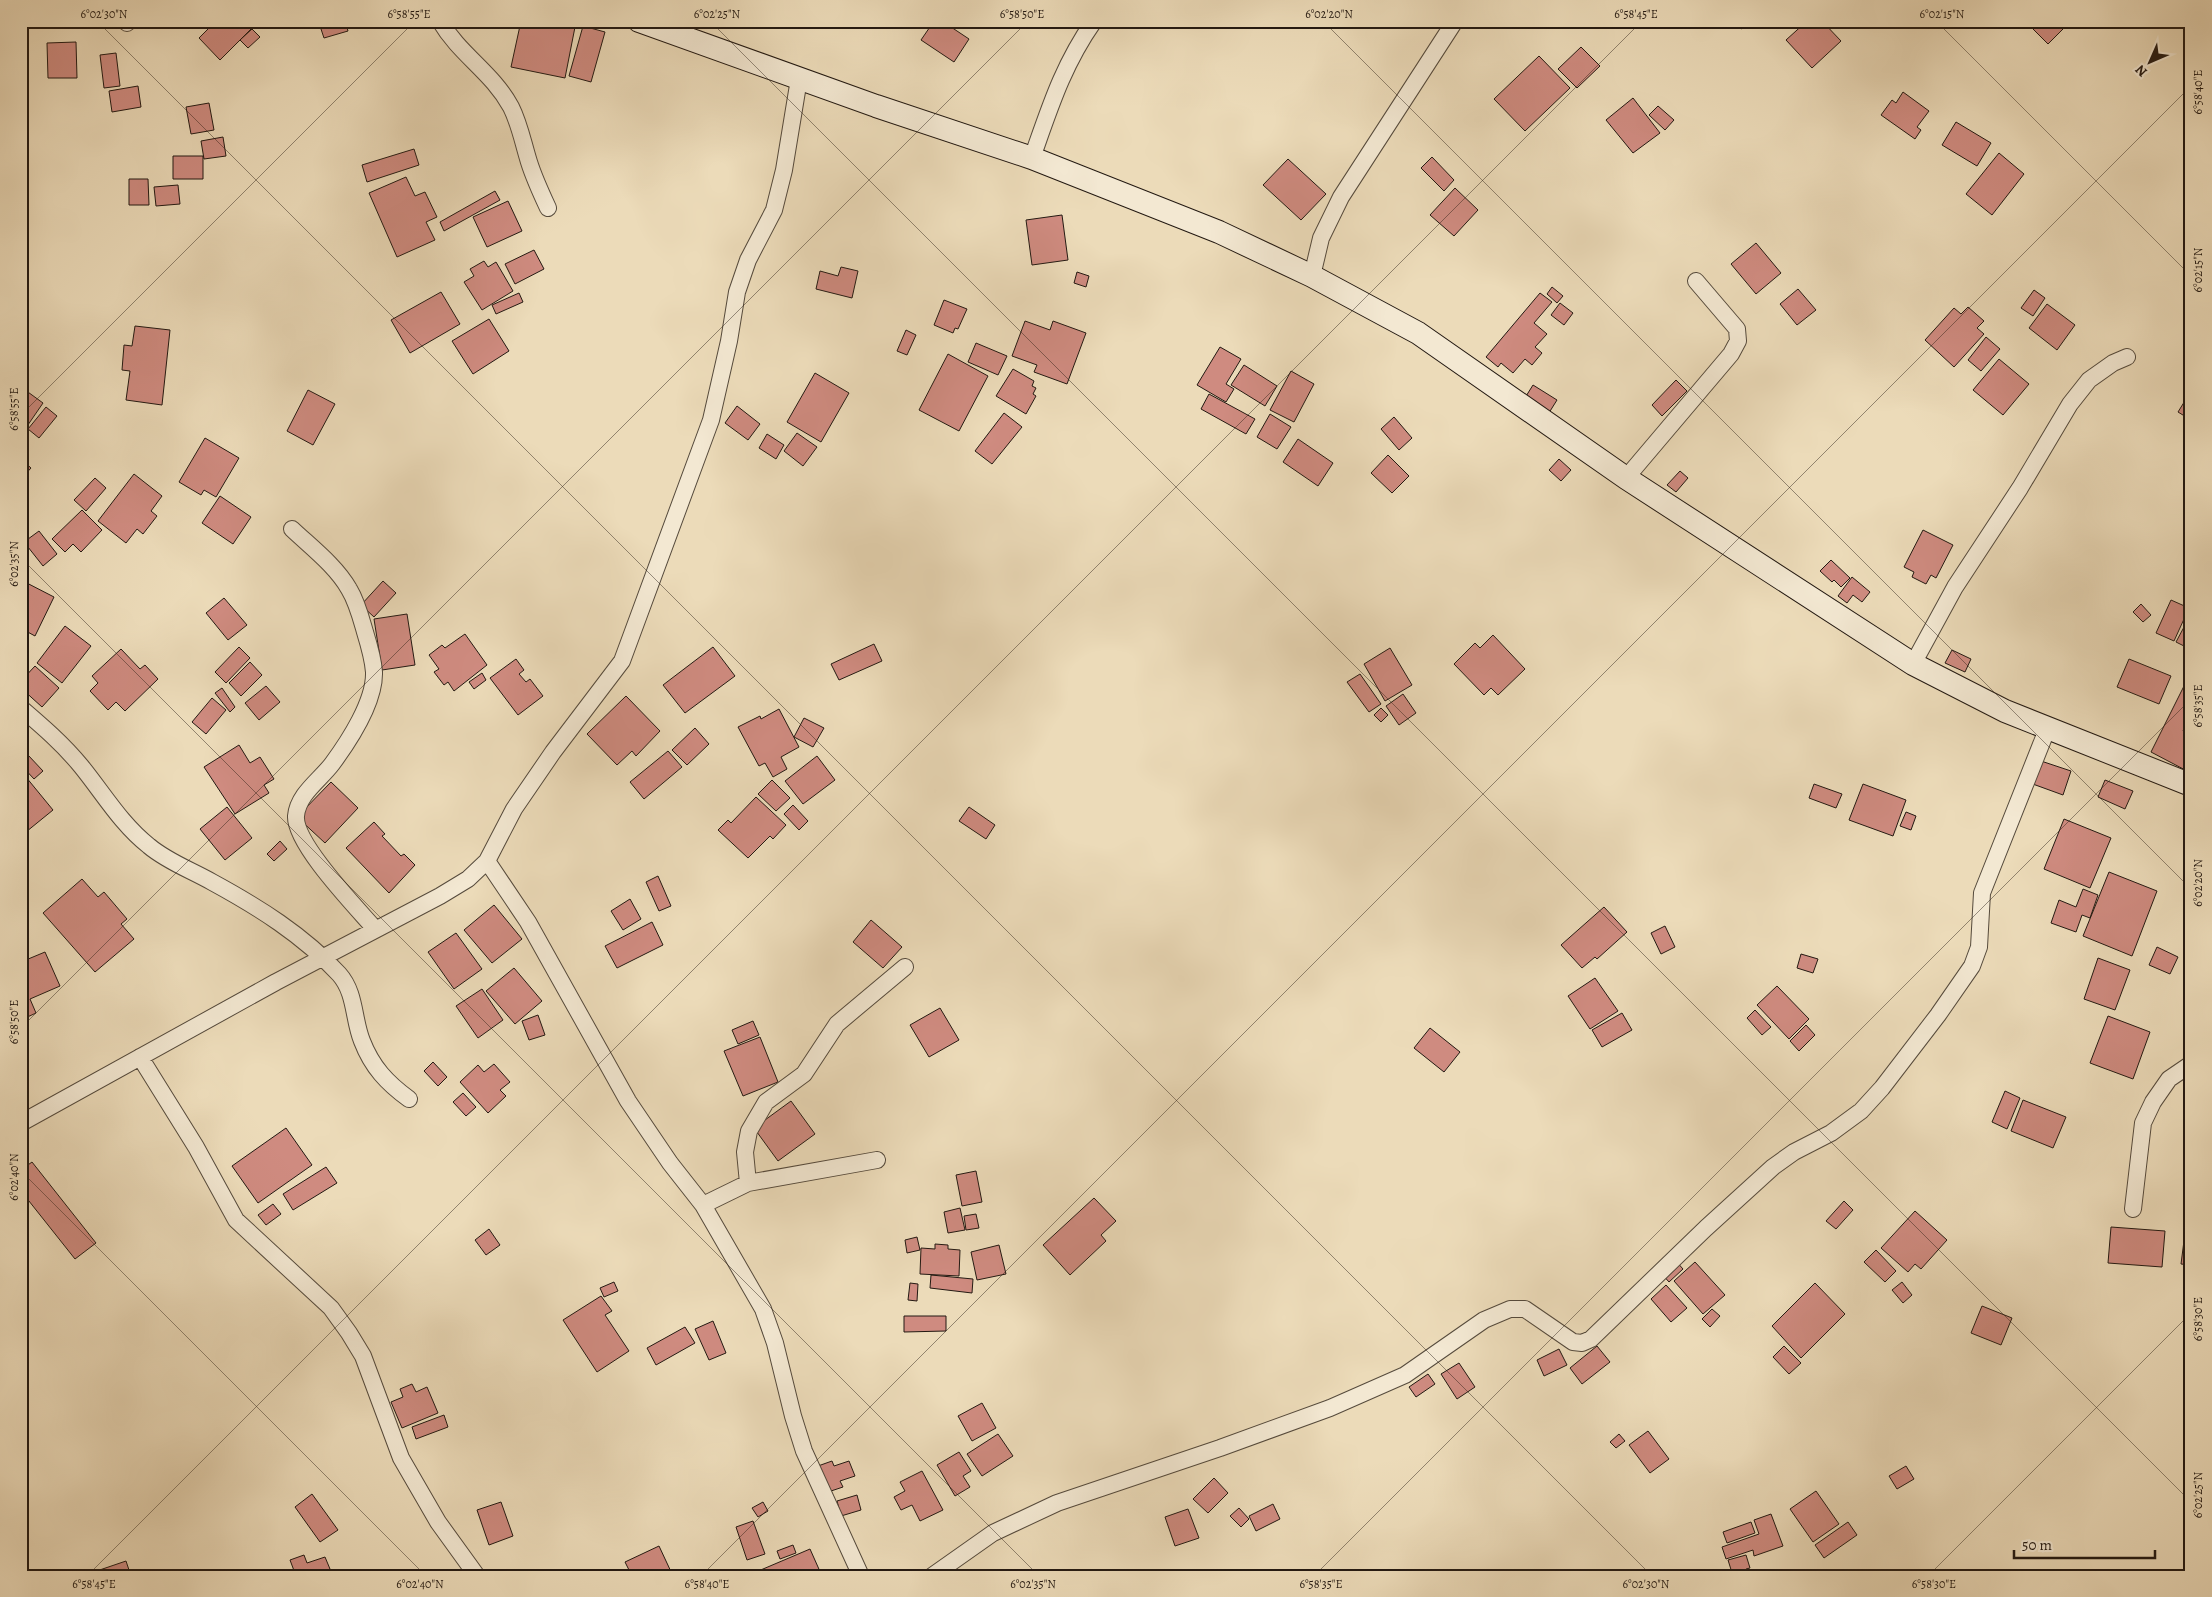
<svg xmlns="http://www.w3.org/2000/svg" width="2212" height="1597" viewBox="0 0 2212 1597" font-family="Alegreya,serif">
<rect width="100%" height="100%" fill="#ecdbb9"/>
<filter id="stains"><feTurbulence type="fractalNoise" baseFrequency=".004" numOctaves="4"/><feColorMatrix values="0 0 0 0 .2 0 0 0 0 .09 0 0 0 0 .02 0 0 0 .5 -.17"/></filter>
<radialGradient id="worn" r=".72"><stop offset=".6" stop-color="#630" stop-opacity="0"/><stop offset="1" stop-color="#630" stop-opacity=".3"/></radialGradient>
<path fill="#cf8b80" stroke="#231912" d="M216,21H245L252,28L220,60L199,38Z
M338,21H345L348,31L324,38L320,26Z
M521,21H550L575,27L565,78L511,67Z
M934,21H942L969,39L954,62L921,40Z
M1730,21H1746L1742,29Z
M1767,21H1779L1774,27Z
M1787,21H1799L1794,27Z
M1807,21H1822L1841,41L1812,68L1786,40Z
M2036,21H2071L2048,44L2031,27Z
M583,26L605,32L591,82L569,76Z
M252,29L260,37L248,48L240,40Z
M76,42L77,78H48L47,43Z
M1581,47L1600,66L1577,88L1558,69Z
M116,53L120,86L104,88L100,55Z
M1539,56L1570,88L1525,131L1494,99Z
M138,86L141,107L112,112L109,91Z
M1903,92L1929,111L1917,127L1921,130L1915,139L1881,115L1892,100L1896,103Z
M1633,98L1660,133L1633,153L1606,120Z
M209,103L214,130L191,134L186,107Z
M1658,106L1674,120L1665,130L1649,115Z
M1956,122L1991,143L1977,166L1942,145Z
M223,137L226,156L204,159L201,141Z
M414,149L419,165L367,182L362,165Z
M1999,153L2024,174L1992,215L1966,194Z
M173,156H203V179H173Z
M1432,157L1454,180L1444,191L1421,168Z
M1288,159L1326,194L1301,220L1263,185Z
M406,177L415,196L425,192L437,217L426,222L435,240L397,257L369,193Z
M129,179H148L149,205H129Z
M178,185L180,204L156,206L154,187Z
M1455,188L1478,210L1454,236L1430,215Z
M495,191L500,200L444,231L440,222Z
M508,201L522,231L487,247L473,217Z
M1062,215L1068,260L1032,265L1026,220Z
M1756,243L1781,273L1756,294L1731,264Z
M534,250L544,269L515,284L505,264Z
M484,261L488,267L496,262L513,291L482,310L464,282L474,276L470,269Z
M841,267L858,271L852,298L816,289L820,271L838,276Z
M1077,272L1089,276L1086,287L1074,283Z
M1552,287L1563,296L1557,303L1547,294Z
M1798,289L1816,310L1797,325L1780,304Z
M2034,290L2045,298L2033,316L2021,308Z
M441,292L460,324L410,353L391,320Z
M519,293L523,302L496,314L492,305Z
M1540,293L1552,302L1534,323L1547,334L1535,347L1542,353L1532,365L1525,359L1513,373L1501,363L1498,367L1486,357Z
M944,300L967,309L958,329L955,328L953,333L934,325Z
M1560,303L1573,313L1564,325L1551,315Z
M2047,304L2075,325L2057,350L2029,328Z
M1968,307L1984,321L1977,328L1984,334L1954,367L1925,340L1954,308L1961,314Z
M489,319L509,351L473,374L452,341Z
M1025,321L1050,330L1053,321L1086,333L1067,384L1034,372L1037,365L1012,356Z
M135,326L170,330L162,405L126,400L130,371L122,370L124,345L132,346Z
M906,330L916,335L907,355L897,351Z
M1986,337L2000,349L1981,371L1968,360Z
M976,343L1007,356L998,375L968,362Z
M1220,347L1241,359L1226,384L1234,389L1226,402L1197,385Z
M948,354L988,376L959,431L919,410Z
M1999,359L2029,384L2003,415L1973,390Z
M1244,365L1277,386L1265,406L1231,385Z
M1013,369L1034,381L1032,386L1036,388L1033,394L1036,396L1026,414L996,396Z
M1291,371L1314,384L1294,422L1270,410Z
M815,373L849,393L821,442L787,422Z
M1676,380L1687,391L1662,416L1652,405Z
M1533,385L1557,400L1547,416L1523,401Z
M21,387L43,403L21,435Z
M308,390L335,404L313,445L287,431Z
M2191,391V420L2178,412Z
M1209,394L1255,419L1246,434L1201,409Z
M737,406L760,424L748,440L725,423Z
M46,407L57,416L39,438L28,429Z
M1004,413L1022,427L992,464L975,451Z
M1270,414L1291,427L1277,449L1257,437Z
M1394,417L1412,438L1399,450L1381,429Z
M797,433L817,447L803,466L784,451Z
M767,434L784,445L776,459L759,448Z
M205,438L239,458L216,497L204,490L201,495L179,482Z
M1298,439L1333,463L1318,486L1283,462Z
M1388,455L1409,476L1392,493L1371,473Z
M21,459L31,468L21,479Z
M1559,459L1571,470L1561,481L1549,470Z
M1680,471L1688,478L1676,492L1667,485Z
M134,474L162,496L151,511L157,516L143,534L137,529L126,543L98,521Z
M95,478L106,488L86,511L74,500Z
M220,496L251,517L233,544L202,523Z
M82,510L102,530L81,552L73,544L65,552L52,539Z
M1923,530L1953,545L1936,578L1931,575L1926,584L1912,577L1914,572L1904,567Z
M39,531L57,554L43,566L24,542Z
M1831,560L1850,578L1841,587L1834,580L1832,582L1820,571Z
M1852,577L1870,592L1862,602L1853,595L1847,603L1838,596Z
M21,580L54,597L35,636L24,630L21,635Z
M383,581L396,593L374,617L361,605Z
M224,598L247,625L228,640L206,613Z
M2171,600L2189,608L2174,641L2156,633Z
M2141,604L2151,615L2143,622L2133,612Z
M407,614L415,665L382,670L374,619Z
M65,626L91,646L62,683L37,663Z
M2184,627L2191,630V642L2188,648L2176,642Z
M465,634L487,665L454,691L448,682L444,685L434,672L439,669L429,655L442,645L445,648Z
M1493,635L1525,669L1498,695L1491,688L1484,695L1454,664L1475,643L1480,648Z
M874,644L882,661L839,680L831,664Z
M239,647L250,658L226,683L215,672Z
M713,647L735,676L685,713L663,685Z
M1390,648L1412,685L1385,701L1364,664Z
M121,649L140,669L145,665L158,679L125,711L116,702L108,710L90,691L98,683L92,676Z
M1952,650L1971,659L1965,672L1945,663Z
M516,659L524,670L519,674L526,682L530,679L543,696L518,715L490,678Z
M2129,659L2171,676L2159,704L2117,687Z
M250,662L262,675L241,696L229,683Z
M35,666L59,688L42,707L21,688V681Z
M482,673L486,680L474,689L469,682Z
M1360,674L1381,704L1369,712L1347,682Z
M266,686L280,702L259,720L245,703Z
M2184,686L2191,689V714L2183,731L2191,735L2189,772L2151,752Z
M222,688L235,707L230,712L215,693Z
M1403,694L1416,713L1399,725L1386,706Z
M626,696L660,731L636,756L632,751L617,765L587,734Z
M212,698L226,710L206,734L192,722Z
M1381,708L1388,715L1381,722L1374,715Z
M779,709L799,747L781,757L787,769L773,777L765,763L759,766L738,727L760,716L761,719Z
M804,718L824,728L813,747L794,737Z
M695,728L709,744L687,765L672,750Z
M239,745L250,763L260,757L274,779L264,785L269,793L235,814L204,767Z
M668,751L682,767L644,799L630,782Z
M28,755L43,771L34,779L21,765V761Z
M817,756L835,780L803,804L785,781Z
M2038,760L2071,771L2063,795L2030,783Z
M21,771L53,810L21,836Z
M772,780L790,798L776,811L758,794Z
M2105,780L2133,791L2125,809L2098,797Z
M331,782L358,808L325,843L297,817Z
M1814,784L1842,794L1836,808L1809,798Z
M1863,784L1906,800L1893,836L1849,820Z
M756,797L786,825L773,839L770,836L748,858L718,830L728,820L731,823Z
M793,805L808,821L799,830L784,814Z
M227,807L252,838L225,860L200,829Z
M969,807L995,825L986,839L959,821Z
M1906,812L1916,816L1911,830L1900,826Z
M2064,819L2111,838L2090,888L2044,869Z
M374,822L385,834L382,836L401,856L404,854L415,865L389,893L346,848Z
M280,841L287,849L274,861L267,854Z
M2109,872L2157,891L2132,956L2083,936Z
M658,876L671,906L659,911L646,882Z
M82,879L98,897L104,892L127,919L121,924L134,939L95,972L43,913Z
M2083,889L2098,895L2090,918L2082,915L2076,932L2051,923L2059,900L2076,907Z
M630,899L641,919L623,930L611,911Z
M494,905L522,939L492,963L464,930Z
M1604,907L1627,932L1597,959L1595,957L1582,968L1561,945Z
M871,920L902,947L883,968L853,942Z
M652,922L663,945L617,968L605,946Z
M1665,926L1675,947L1661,954L1651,933Z
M456,933L482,969L454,989L428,952Z
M2157,947L2178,957L2170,974L2149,965Z
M45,952L60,986L30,999L36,1013L21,1020V962Z
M1801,954L1818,959L1813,973L1797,968Z
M2098,958L2130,970L2115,1010L2084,999Z
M514,968L542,1001L515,1024L486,991Z
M1595,978L1618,1011L1590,1029L1568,996Z
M1777,986L1809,1019L1789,1039L1757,1005Z
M482,989L503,1020L478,1038L456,1006Z
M940,1008L959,1040L929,1057L910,1025Z
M1755,1010L1771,1027L1762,1035L1747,1018Z
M1622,1013L1632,1030L1602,1047L1592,1030Z
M538,1015L545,1035L529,1040L522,1021Z
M2108,1016L2150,1032L2133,1079L2090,1063Z
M753,1021L759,1035L738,1044L732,1030Z
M1806,1025L1815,1035L1799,1051L1790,1041Z
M1430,1028L1460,1052L1444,1072L1414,1048Z
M760,1037L778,1082L743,1096L724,1051Z
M433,1062L447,1077L438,1086L424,1071Z
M494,1064L510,1082L500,1090L506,1096L488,1113L460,1082L478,1065L484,1072Z
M2005,1091L2020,1098L2007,1129L1992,1122Z
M463,1093L476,1107L466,1116L453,1102Z
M2023,1100L2066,1117L2053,1148L2011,1131Z
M791,1101L815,1134L778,1161L754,1128Z
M286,1128L312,1165L258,1203L232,1166Z
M32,1162L96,1243L75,1259L21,1191V1170Z
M326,1167L337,1183L293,1210L283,1194Z
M976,1171L982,1202L962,1206L956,1175Z
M1094,1198L1116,1221L1101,1235L1106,1241L1070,1275L1043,1245Z
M1844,1201L1853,1210L1836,1229L1826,1221Z
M273,1204L281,1214L266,1225L258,1215Z
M960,1208L965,1230L948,1233L944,1212Z
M1915,1211L1947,1240L1921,1269L1915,1264L1908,1272L1881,1248Z
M976,1214L979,1228L966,1230L964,1216Z
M2111,1227L2165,1231L2162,1267L2108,1263Z
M489,1229L500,1245L486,1255L475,1240Z
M2185,1233H2191V1265L2181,1264Z
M917,1237L920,1250L907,1253L905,1240Z
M935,1244L948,1245V1249L960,1250L959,1276L920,1274L921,1248L935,1249Z
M999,1245L1006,1274L977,1280L971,1252Z
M1876,1250L1896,1271L1885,1282L1864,1262Z
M1675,1260L1683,1269L1669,1282L1662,1274Z
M1695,1262L1725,1295L1703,1314L1674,1281Z
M931,1275L973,1279L972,1293L930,1288Z
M2188,1276H2191V1295L2186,1294Z
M614,1282L618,1291L604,1297L600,1288Z
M1902,1282L1912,1295L1903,1303L1892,1290Z
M910,1283L918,1284L917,1301L908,1300Z
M1815,1283L1845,1314L1801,1358L1772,1326Z
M1666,1285L1687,1308L1671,1322L1651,1299Z
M601,1296L612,1311L605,1315L629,1351L597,1372L563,1320Z
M1982,1306L2012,1318L2001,1345L1971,1333Z
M1712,1309L1720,1316L1710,1327L1702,1319Z
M904,1316H946V1331L904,1332Z
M713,1321L726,1353L709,1360L695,1329Z
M685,1327L695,1343L656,1365L647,1348Z
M1597,1346L1610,1362L1582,1384L1570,1368Z
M1784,1346L1801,1363L1789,1374L1773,1357Z
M1559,1349L1567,1365L1544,1376L1537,1360Z
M1459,1363L1475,1387L1457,1399L1441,1374Z
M1428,1374L1435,1384L1416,1397L1409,1387Z
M412,1384L416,1392L427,1387L438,1413L402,1428L391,1402L403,1397L400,1389Z
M982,1403L996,1428L972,1441L958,1416Z
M444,1415L448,1427L416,1439L412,1427Z
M1648,1431L1669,1459L1650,1473L1629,1445Z
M998,1434L1013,1456L982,1476L967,1454Z
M1619,1434L1625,1441L1616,1448L1610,1442Z
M959,1452L971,1471L963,1476L970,1487L955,1496L937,1465Z
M832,1461L834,1466L849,1461L855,1476L840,1481L843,1487L828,1492L818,1466Z
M1906,1466L1914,1479L1897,1489L1889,1476Z
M922,1471L943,1510L920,1521L912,1505L901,1510L894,1497L905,1491L900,1482Z
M1214,1478L1228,1493L1208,1513L1193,1499Z
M1816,1491L1839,1524L1813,1542L1790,1509Z
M312,1494L338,1530L320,1542L295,1507Z
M857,1495L861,1510L841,1516L837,1501Z
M501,1502L513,1536L489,1545L477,1510Z
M763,1502L768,1511L758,1517L752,1508Z
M1273,1504L1280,1519L1256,1531L1249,1516Z
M1239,1508L1249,1519L1241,1527L1230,1516Z
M1188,1509L1199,1538L1175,1546L1165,1517Z
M1771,1514L1783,1546L1754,1556L1753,1550L1726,1559L1722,1547L1759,1534L1754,1520Z
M753,1521L765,1554L747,1560L736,1527Z
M1751,1522L1755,1533L1727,1543L1723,1532Z
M1848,1522L1857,1535L1824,1558L1815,1545Z
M793,1545L796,1553L780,1559L777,1551Z
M659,1546L673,1576H632L625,1562Z
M810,1549L822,1576H758L756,1572Z
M304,1555L307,1563L325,1557L330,1569L311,1576H296L290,1560Z
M1746,1555L1750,1568L1746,1569L1748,1576H1733L1728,1560Z
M126,1561L131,1576H82Z"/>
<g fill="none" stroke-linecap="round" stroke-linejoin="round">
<defs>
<path id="street" d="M440,21C460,55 492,72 511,107C520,125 523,143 529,162C534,178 541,193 548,208
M127,23L129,21
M1032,158C1050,107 1063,65 1094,21
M1312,276L1321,238L1341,197L1455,21
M1626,478L1731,354L1738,341L1737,329L1696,281
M292,529C311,547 336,566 349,589C357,602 361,618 365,632C369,645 373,658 374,672C375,701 349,741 332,764C320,780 298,794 296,816C294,843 356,907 375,929
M1913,664L1955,587L2020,488L2070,404L2089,380L2113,363L2127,357
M21,708C42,726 63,744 81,766C103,793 121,824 149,846C168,862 191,870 212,882C258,907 303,935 339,974C356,993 353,1019 362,1041C372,1067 387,1083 409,1099
M487,861L528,922L628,1101L670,1163L703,1205L763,1309L775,1343L793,1416L804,1451L861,1576
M140,1057L196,1147L236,1220L331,1308L349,1333L363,1356L401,1458L438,1522L477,1576
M21,1123L276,982L440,896L468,879L487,861L514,809L553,752L622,661L711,420L729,341L737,292L748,260L774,210L784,170L799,79
M748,1183L745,1152L749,1131L766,1102L804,1074L837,1024L905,967
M703,1205L748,1183L877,1160
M2133,1209L2143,1123L2153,1102L2169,1079L2191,1064
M932,1576L993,1533L1057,1503L1220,1448L1330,1408L1405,1375L1484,1320L1510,1309H1525L1573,1342L1582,1343L1591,1339L1706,1228L1773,1167L1794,1152L1831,1133L1861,1111L1882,1088L1938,1015L1972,966L1979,947L1982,893L2048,727"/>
<path id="secondary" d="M639,21L876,106L1032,158L1219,232L1312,276L1418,333L1626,478L1913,664L2005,711L2191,785"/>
</defs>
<use href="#street" stroke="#554a3c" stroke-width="18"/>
<use href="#secondary" stroke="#231912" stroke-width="24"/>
<use href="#street" stroke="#f3e8d2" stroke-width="16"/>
<use href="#secondary" stroke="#f3e8d2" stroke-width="22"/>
</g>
<path fill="none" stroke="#231912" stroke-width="1" stroke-opacity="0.45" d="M97,21L1652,1576M710,21L2191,1502M1323,21L2191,889M1936,21L2191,276M21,415L415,21M21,558L1039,1576M21,1028L1028,21M21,1171L426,1576M87,1576L1642,21M701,1576L2191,86M1314,1576L2191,699M1928,1576L2191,1313"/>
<rect width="2212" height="1597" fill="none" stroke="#ecdbb9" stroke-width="55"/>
<g transform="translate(2150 62) rotate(225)" stroke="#f3e8d2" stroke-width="4" paint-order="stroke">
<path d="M0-4L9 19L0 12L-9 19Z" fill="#231912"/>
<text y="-8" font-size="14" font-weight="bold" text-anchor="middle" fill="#231912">N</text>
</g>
<path d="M2014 1550v8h141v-8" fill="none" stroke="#231912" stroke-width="2.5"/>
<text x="2022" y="1550" font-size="15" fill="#231912" stroke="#f3e8d2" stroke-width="4" paint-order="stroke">50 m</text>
<rect x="28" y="28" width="2156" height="1542" fill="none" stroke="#231912" stroke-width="2"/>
<g font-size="12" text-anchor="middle" fill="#231912">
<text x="104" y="18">6°02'30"N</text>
<text x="409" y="18">6°58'55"E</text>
<text x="717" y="18">6°02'25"N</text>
<text x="1022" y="18">6°58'50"E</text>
<text x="1329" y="18">6°02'20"N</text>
<text x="1636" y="18">6°58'45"E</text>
<text x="1942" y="18">6°02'15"N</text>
<text transform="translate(2198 92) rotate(-90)" y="4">6°58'40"E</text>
<text transform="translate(2198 270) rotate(-90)" y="4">6°02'15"N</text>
<text transform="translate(14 409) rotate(-90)" y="4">6°58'55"E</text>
<text transform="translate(14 564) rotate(-90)" y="4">6°02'35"N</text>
<text transform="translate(2198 706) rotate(-90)" y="4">6°58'35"E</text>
<text transform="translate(2198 883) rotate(-90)" y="4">6°02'20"N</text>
<text transform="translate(14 1022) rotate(-90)" y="4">6°58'50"E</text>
<text transform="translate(14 1177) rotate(-90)" y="4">6°02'40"N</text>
<text transform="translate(2198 1319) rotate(-90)" y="4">6°58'30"E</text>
<text transform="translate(2198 1495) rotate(-90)" y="4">6°02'25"N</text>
<text x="94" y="1588">6°58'45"E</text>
<text x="420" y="1588">6°02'40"N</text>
<text x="707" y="1588">6°58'40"E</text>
<text x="1033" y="1588">6°02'35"N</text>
<text x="1321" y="1588">6°58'35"E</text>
<text x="1646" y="1588">6°02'30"N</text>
<text x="1934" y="1588">6°58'30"E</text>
</g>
<rect width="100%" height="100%" filter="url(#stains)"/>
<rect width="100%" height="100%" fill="url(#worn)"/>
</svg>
